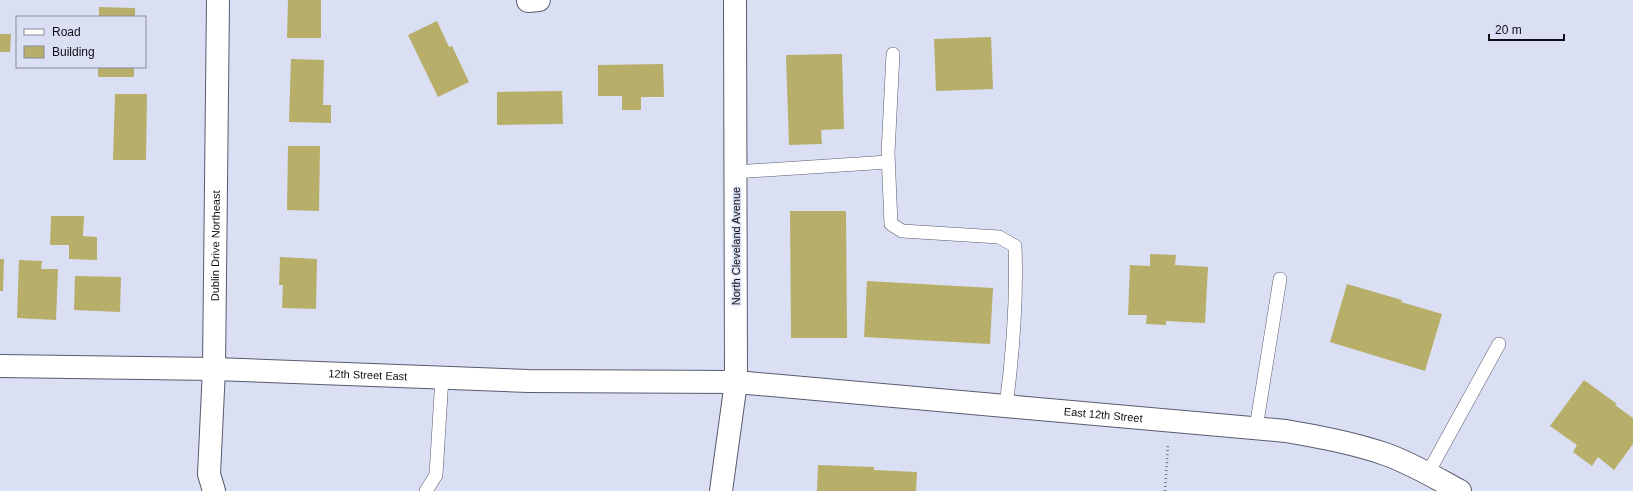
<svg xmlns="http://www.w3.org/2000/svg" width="1633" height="491" viewBox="0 0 1633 491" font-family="Arial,sans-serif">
<rect width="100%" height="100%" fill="#dbdff4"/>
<path fill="#b6ae69" d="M288,0H321V38H287Z
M99,7L135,8V17H99Z
M437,21L449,47L452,46L469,82L438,97L408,35Z
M0,34H11L10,52H0Z
M991,37L993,89L936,91L934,39Z
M842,54L844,129L821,130L822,144L789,145L786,55Z
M291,59L324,60L323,105H331V123L289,122Z
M663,64L664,97H641V110H622V96H598V65Z
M98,67H134V77H98Z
M562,91L563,124L497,125V92Z
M115,94H147L146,160H113Z
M288,146H320L319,211L287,210Z
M790,211H846L847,338H791Z
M51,216H84L83,236L97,237V260L69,259V245H50Z
M1150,254L1176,255L1175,265L1208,267L1205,323L1166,321V325L1146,324L1147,315H1128L1130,265L1150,266Z
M280,257L317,259L316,309L282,308L283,285H279Z
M0,259H4L3,291H0Z
M19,260L42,261L41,269H58L56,320L17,318Z
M75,276L121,277L120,312L74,310Z
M867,281L993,288L990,344L864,337Z
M1347,284L1402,300L1401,302L1442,314L1425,371L1330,342Z
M1584,380L1617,404L1615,405L1633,418V444L1614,470L1598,457L1592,466L1573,452L1577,445L1550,426Z
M818,465L874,467V470L917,472L916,491H817Z"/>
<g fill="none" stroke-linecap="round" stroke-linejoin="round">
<defs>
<path id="lane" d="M893,54L888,153L891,224L902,231L999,237L1015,246C1017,300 1013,353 1006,406
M735,172L888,162
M1256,428L1280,279
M1428,473L1499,344
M426,491L436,475L442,377"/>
<g id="street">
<path d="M528,1L539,0"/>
<path id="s1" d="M214,491L209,474L214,369L218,0"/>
</g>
<g id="secondary">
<path id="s2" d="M0,366L214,369L528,381L736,382L1286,431C1320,437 1353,443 1385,454C1411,463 1436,478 1460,491"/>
<path d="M721,491L736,382L735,0"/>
</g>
</defs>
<use href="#lane" stroke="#585b6e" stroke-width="14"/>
<use href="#street" stroke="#585b6e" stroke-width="24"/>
<use href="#secondary" stroke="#585b6e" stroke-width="24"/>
<path stroke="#707280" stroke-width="2.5" stroke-dasharray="1 3" stroke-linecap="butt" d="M1165,491L1168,444"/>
<use href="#lane" stroke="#fff" stroke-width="13"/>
<use href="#street" stroke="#fff" stroke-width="22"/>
<use href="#secondary" stroke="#fff" stroke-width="22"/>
</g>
<g text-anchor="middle" stroke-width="3" stroke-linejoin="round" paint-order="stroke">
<g font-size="11" fill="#0d0e15" stroke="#dbdff4">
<text dy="4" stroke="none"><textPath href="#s1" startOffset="246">Dublin Drive Northeast</textPath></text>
<text transform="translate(736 246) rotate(-90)" y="4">North Cleveland Avenue</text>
<text dy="4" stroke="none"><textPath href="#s2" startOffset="368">12th Street East</textPath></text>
<text dy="4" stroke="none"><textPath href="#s2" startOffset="1105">East 12th Street</textPath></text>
</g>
</g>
<rect x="16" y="16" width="130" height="52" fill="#dbdff4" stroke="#898b9b"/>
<rect x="24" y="29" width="20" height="6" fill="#ffffff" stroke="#898b9b"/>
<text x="52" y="36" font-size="12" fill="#0d0e15">Road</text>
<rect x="24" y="46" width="20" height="12" fill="#b6ae69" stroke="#898b9b"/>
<text x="52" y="56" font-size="12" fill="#0d0e15">Building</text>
<path d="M1489 34v6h75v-6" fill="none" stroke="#0d0e15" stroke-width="2"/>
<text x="1495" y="34" font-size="12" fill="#0d0e15" stroke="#dbdff4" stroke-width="3" paint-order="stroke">20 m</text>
</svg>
